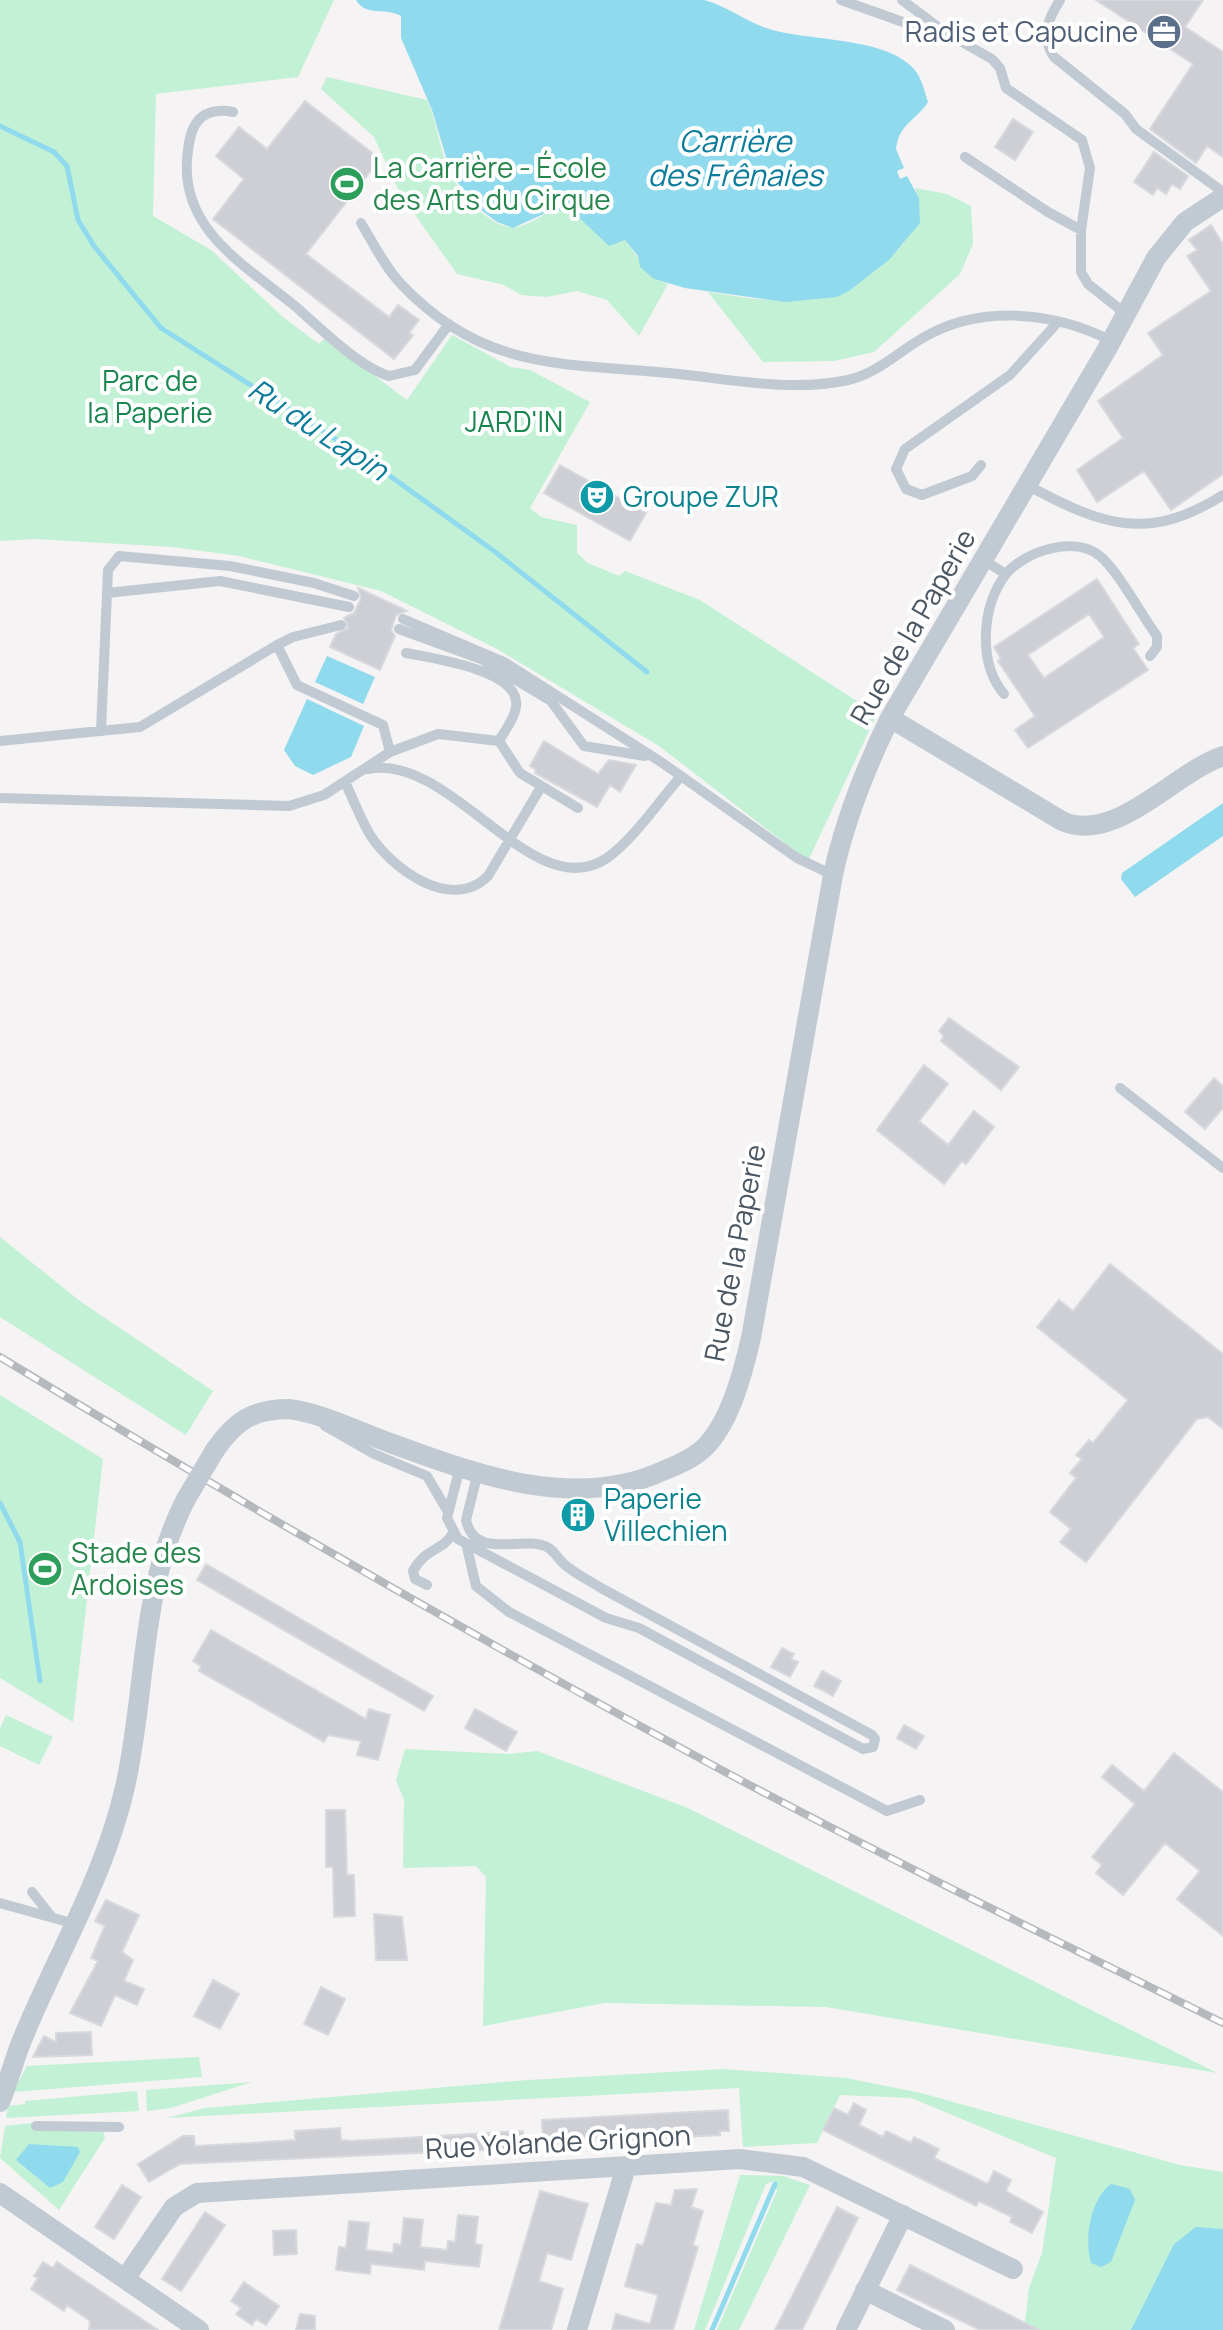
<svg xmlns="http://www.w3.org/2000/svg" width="1223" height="2330" viewBox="0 0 1223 2330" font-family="Manrope,sans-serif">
<rect width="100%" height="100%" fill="#f5f3f3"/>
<path fill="#c3f1d5" d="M0,0H334L298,77L156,94L153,216L211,250L283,317L319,344L325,338L407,400L452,335L511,367L530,370L590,402L530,508L541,517L577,525V553L588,563L619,576L625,571L700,600L877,714L808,861L659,746L497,649L381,591L239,556L172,547L35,539L0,541Z
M327,77L427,100C439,126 440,158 455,182C466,199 494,231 517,227C538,223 550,203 574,212C585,216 600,237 609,246L625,240L654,279L668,284L639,336L607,300L577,291L547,297L521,295L504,285L457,274L401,195L374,137L321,89Z
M915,188L947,194L971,206L973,244L960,274L874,352L834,361L763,362L708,292C788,305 845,311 902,245C916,229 923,210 915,188Z
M0,1237L80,1301L213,1391L186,1435L0,1317Z
M0,1395L103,1459L73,1722L0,1678Z
M6,1715L53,1737L39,1765L0,1746V1728Z
M405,1749L508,1754L537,1751L688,1808L1217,2073L826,2007L605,2003L483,2026L486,1877L476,1866L403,1868L404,1800L396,1780Z
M199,2057L202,2077L13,2092L27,2066Z
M723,2069L846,2078L921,2093L1180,2165L1223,2172V2330H1024L1029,2288L1042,2253L1056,2158L911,2098L840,2095L817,2143L743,2147L739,2088L167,2118L205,2108L528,2080Z
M252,2082L171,2108L147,2111L146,2090Z
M137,2091L139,2111L6,2118L8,2106L25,2104V2101Z
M32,2123L33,2130L102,2128L105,2138L59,2210L0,2158L5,2126Z
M740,2175L783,2176L810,2185L739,2330H717L777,2191L774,2181L766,2184L705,2330H694Z"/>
<path fill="#90daee" d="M356,0H704C727,6 745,21 766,28C808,42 883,36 913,68C922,78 924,90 928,102C917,120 899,123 896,149L904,168L897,171L900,179L907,176L919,198L920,223L889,260L849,291L837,297L786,302L685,288L654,279L640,267L638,256L625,240L609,246L572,211L552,210L513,228L497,222L477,207L451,174L432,110L401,38V16C386,7 366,17 356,0Z
M327,656L375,677L363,704L315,682Z
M307,699L364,726L351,757L313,775L295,766L284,750Z
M1223,803V836L1135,897L1121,879L1122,873Z
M29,2144L78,2147L80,2152L63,2182L50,2188L16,2160Z
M1111,2184L1130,2189L1135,2200L1111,2262L1101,2267L1091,2263C1084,2239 1090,2200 1111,2184Z
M1196,2227L1223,2229V2330H1131L1174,2244Z"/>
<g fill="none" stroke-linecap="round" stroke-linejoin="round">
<path stroke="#90daee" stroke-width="5" d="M0,126L54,152L67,166L78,220L94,246L161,328L365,458L494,551L647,672
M0,1503L20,1542L40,1681
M712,2330L775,2184"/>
</g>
<path fill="#cdcfd5" stroke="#d7d9de" stroke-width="2" fill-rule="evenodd" d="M1096,0H1203L1185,27L1223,52V157L1207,146L1196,163L1150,129L1193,64Z
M305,101L380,159L306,254L389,317L398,305L419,320L409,333L413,335L394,359L213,219L244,179L216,156L239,127L267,149Z
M1013,119L1033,132L1015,160L995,147Z
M1154,152L1188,176L1180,189L1172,184L1166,194L1157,188L1153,195L1134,182Z
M1211,225L1223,244V474L1171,510L1144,471L1097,502L1077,470L1123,438L1098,401L1163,355L1148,333L1211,291L1187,256L1197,250L1189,240Z
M560,465L646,513L630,541L544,493Z
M1097,579L1139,644L1133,648L1148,670L1028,748L1015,730L1035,716L998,661L1001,659L994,647ZM1089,614L1104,637L1044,678L1028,655Z
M358,588L407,611L396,615L391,630L395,636L380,670L330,647L336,634L348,628L344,618L354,613L361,599Z
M544,741L598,774L609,760L636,765L620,792L610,785L597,807L535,773L536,770L530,766Z
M949,1018L1019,1067L1001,1090L941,1041L944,1036L939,1031Z
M924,1065L948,1084L919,1121L948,1145L974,1111L994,1127L966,1164L962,1161L944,1184L877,1130Z
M1214,1078L1223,1086V1108L1205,1129L1185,1112Z
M1110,1264L1223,1354V1429L1208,1417L1197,1419L1086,1562L1060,1542L1071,1529L1050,1512L1076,1478L1070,1473L1082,1459L1076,1455L1089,1440L1093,1443L1128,1400L1037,1327L1059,1300L1073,1311Z
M206,1564L433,1696L424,1711L197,1580Z
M211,1630L366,1719L369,1709L390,1715L378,1760L357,1755L361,1741L328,1735L324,1742L199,1671L201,1666L193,1661Z
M782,1648L794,1654L791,1659L798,1662L790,1677L771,1667Z
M822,1671L841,1681L833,1696L814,1686Z
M475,1709L517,1732L506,1751L465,1728Z
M904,1725L924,1736L916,1749L897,1738Z
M1174,1753L1223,1792V1936L1177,1899L1200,1871L1165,1843L1123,1895L1096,1873L1102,1865L1092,1857L1135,1804L1102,1777L1112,1765L1144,1791Z
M326,1810H345L347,1875H354L355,1916L334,1917L333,1867H326Z
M106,1900L139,1915L122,1952L133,1960L124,1981L144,1989L137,2005L115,1995L101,2026L70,2013L98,1961L91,1958L105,1926L95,1921Z
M374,1914L402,1917L407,1960H376Z
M213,1980L239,1994L220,2029L194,2016Z
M321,1987L345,1999L328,2035L304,2024Z
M91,2032L92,2055L33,2057L44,2036L56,2042V2033Z
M854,2103L866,2110L859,2125L883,2137L886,2131L911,2143L914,2137L939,2149L934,2158L988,2184L994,2171L1011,2180L1006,2191L1043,2212L1032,2233L1010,2222L1012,2217L979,2201L976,2206L823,2130L834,2108L848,2115Z
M728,2110L729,2131H720V2135L552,2144L551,2141H543L542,2120Z
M340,2128L341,2140L351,2141L523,2131L524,2148L180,2164L149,2182L138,2164L183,2136H194L195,2146L250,2143L295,2140V2131Z
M122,2185L141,2197L114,2239L95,2227Z
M697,2189L691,2207L703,2211L693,2245L698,2247L673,2330H612L616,2314L650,2324L658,2295L625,2286L637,2244L643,2246L656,2203L671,2205L675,2190Z
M540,2191L588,2204L571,2260L547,2253L539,2281L563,2289L557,2310L551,2330H499Z
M837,2207L858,2218L802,2330H775Z
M205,2212L225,2225L181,2291L162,2279Z
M458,2215L478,2217L475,2244L482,2245L479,2267L425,2261L424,2270L371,2264L370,2274L336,2270L339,2247L346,2248L349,2221L369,2223L366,2250L393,2253L394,2244L401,2245L404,2218L423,2220L420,2247L447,2250L448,2241L455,2242Z
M296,2230L297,2254L274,2255L273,2231Z
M43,2262L53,2268L57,2262L158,2330H89L90,2321L67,2305L64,2311L31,2289L38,2278L34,2276Z
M910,2265L932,2276L1039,2330H980L897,2290Z
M244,2282L279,2306L266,2325L256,2319L252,2325L236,2314L241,2308L231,2301Z
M300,2314L315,2316V2330H296Z"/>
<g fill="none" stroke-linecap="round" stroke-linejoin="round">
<path stroke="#c1cad2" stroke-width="10" d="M841,0L951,39
M902,0L946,33L992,59L1000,68L1006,88L1082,140L1090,168L1081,230V272L1088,284L1126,314
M1060,0C1048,19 1040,36 1054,57L1125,114L1136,129L1223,192
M233,112C219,109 203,111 195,125C189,135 188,149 187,160C182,232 248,267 295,306C320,328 358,366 389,376L415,370L449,324
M965,157L1048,212L1081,230
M361,223C373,243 385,267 401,284C486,374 568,362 679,374C734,380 793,392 848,380C876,374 897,353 921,339C978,304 1053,311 1112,341
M981,465L972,476L922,495L906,489L896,469L905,449L1010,375L1057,323
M1027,485C1101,525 1147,543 1223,495
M983,560L1006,574
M107,593L220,581L349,607
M403,619L504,662L661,762L797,858L833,875
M399,629L481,659L551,701L584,746L645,756
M277,645L293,637L341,625
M406,653C431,658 513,669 516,701C518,714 505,730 499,741
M1004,694C978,663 981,607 1006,574C1025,551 1075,535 1100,556C1118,571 1142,616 1157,636V647L1150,656
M101,731L108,570L119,556L230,566L314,583L354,596
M0,741L140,727L277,645L297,685L383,725L390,752
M499,741L520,773L578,808
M368,769C453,753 533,908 607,858C633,840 660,800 681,776
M345,782C353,799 360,817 369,833C390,868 451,913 488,876L541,787
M0,798L289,806L324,795L390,752L438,734L499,741
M1120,1088L1223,1168
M325,1426L374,1454L427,1476L448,1512
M460,1467L447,1518L458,1539L606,1618L639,1628L863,1749L873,1747L875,1739L872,1735L601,1588C589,1580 575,1574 564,1564C557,1558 555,1551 547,1547C522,1535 475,1561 466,1520L478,1472
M466,1543L476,1586L509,1612L887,1811L920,1800
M427,1585L415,1579L413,1571C426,1547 442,1552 453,1533
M32,1892L51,1916
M0,1903L75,1924
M36,2126L119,2127"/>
<path stroke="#c1cad2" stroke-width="20" d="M890,718L1062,821C1115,845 1173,773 1223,756
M215,1450C235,1421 253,1409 289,1409C325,1414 359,1432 393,1444C480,1476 577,1511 665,1470C680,1464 696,1457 707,1445C731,1419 743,1372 751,1338L833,875C845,819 865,769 890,718L1107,349L1156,258L1185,222L1223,197
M0,2102C8,2083 13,2064 20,2045C55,1958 104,1879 125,1787C147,1690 139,1590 186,1499
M0,2193L199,2330
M125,2279L174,2207L197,2193L740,2159L803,2167L1013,2269
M865,2290L945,2330
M577,2330L626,2167
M846,2330L903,2215"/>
<defs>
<path id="rail" d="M0,1357C244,1505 490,1646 742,1781C900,1865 1062,1943 1223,2023"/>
</defs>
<use href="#rail" stroke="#b5b8bd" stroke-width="8"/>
<use href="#rail" stroke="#fff" stroke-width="5" stroke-dasharray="15" stroke-linecap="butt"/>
<path stroke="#c1cad2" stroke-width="20" d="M186,1499L215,1450"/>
</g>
<defs>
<symbol id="office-disc" viewBox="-11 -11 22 22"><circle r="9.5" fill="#5c6f8a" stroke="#fff"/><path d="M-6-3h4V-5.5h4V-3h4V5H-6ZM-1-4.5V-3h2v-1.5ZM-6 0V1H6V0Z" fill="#fff"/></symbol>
<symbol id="stadium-disc" viewBox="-11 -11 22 22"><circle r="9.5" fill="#2e9e5b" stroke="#fff"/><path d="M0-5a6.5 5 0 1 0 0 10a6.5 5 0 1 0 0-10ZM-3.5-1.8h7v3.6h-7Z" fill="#fff"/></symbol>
<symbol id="theatre-disc" viewBox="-11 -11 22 22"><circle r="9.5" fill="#0f9aa8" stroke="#fff"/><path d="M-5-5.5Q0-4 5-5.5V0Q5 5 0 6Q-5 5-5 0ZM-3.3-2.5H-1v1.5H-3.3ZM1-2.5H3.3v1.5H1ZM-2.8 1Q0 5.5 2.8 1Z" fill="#fff"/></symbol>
<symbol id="building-disc" viewBox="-11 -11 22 22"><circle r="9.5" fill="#0f9aa8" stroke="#fff"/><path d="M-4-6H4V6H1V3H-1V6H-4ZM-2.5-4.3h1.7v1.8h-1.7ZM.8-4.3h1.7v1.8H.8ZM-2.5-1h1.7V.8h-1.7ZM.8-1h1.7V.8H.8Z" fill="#fff"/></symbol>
</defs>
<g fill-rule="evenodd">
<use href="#office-disc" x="1144" y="12" width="40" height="40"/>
<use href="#stadium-disc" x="327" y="164" width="40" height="40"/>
<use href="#theatre-disc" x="577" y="477" width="40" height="40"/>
<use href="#building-disc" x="558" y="1495" width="40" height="40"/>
<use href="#stadium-disc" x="25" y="1549" width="40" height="40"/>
</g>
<g text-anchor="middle" stroke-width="8" stroke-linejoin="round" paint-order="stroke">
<g font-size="28" fill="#4e5e75" stroke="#fff" text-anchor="end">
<text x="1138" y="42">Radis et Capucine</text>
</g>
<g font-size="28" fill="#27864d" stroke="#fff" text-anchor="start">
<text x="373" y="178">La Carrière - École<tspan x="373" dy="32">des Arts du Cirque</tspan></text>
<text x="71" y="1563">Stade des<tspan x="71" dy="32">Ardoises</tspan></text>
</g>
<g font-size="28" fill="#17864f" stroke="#fff">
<text x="150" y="391">Parc de<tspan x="150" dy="32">la Paperie</tspan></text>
<text x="514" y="432">JARD'IN</text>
</g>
<g font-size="28" fill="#0d838f" stroke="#fff" text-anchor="start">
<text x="623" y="507">Groupe ZUR</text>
<text x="604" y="1509">Paperie<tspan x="604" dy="32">Villechien</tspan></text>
</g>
<g font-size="28" fill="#4a5661" stroke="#fff">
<text transform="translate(913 627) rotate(-60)" y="10">Rue de la Paperie</text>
<text transform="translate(735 1253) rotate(-79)" y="10">Rue de la Paperie</text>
<text transform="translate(558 2142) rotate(-3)" y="10">Rue Yolande Grignon</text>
</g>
<g font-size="30" font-style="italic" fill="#0c7c9b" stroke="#fff">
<text x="735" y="152">Carrière<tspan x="735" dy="34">des Frênaies</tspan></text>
<text transform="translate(318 430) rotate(33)" y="10">Ru du Lapin</text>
</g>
</g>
</svg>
